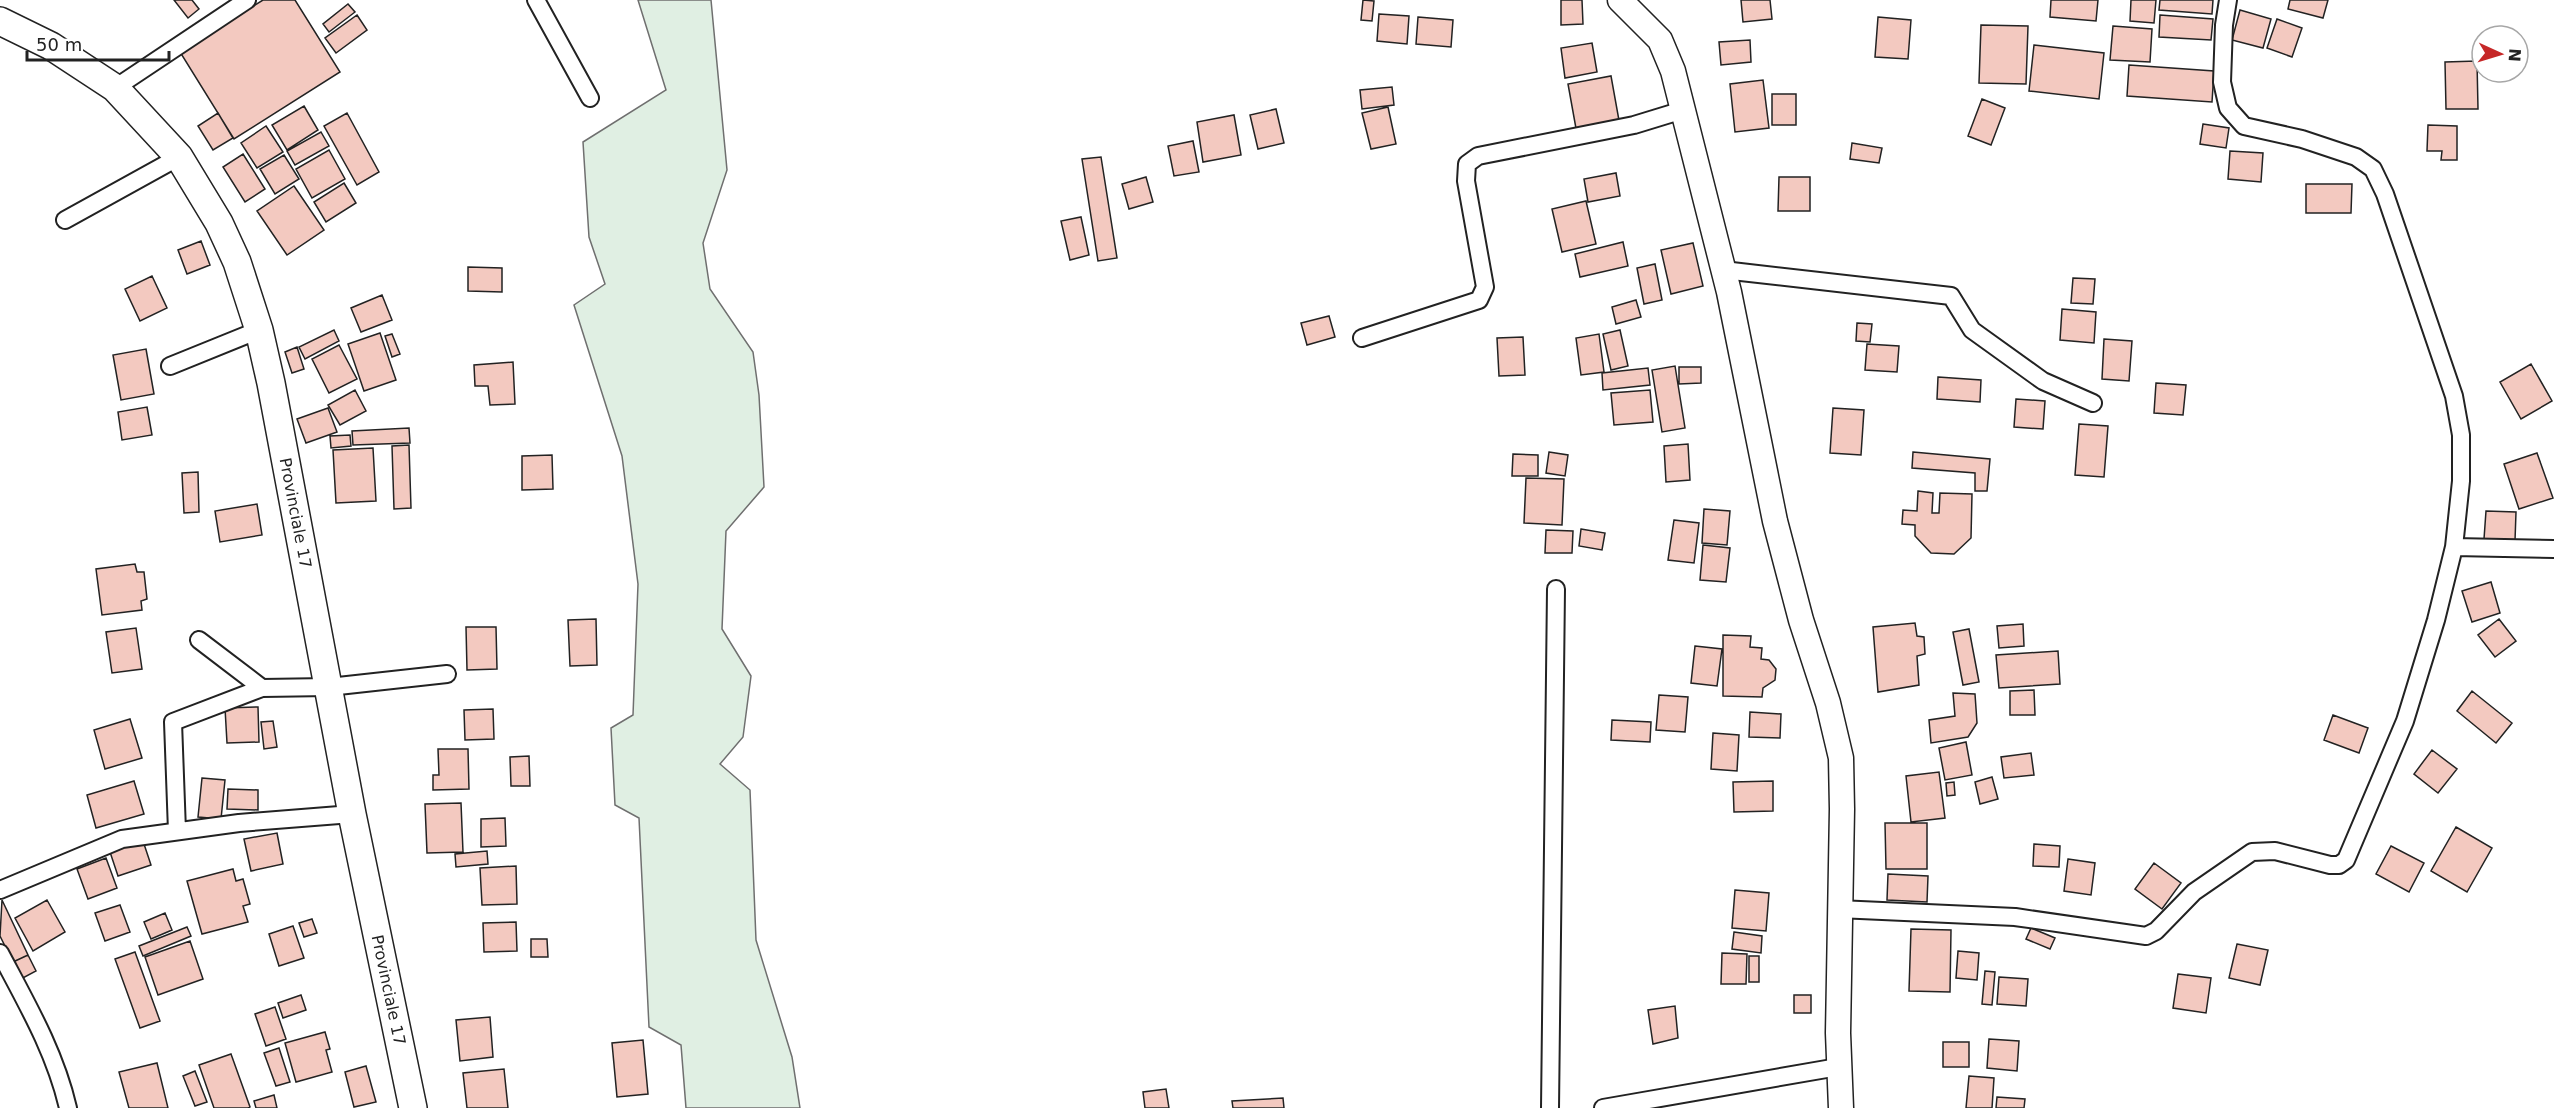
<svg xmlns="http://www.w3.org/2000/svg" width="2554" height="1108" viewBox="0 0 2554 1108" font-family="'DejaVu Sans',sans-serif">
<rect width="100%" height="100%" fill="#fff"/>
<path fill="#e0efe3" stroke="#6f6f6f" stroke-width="1.5" d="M638,0H711L727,170L703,243L710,289L753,352L759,395L764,487L726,531L722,629L751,676L743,737L720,764L750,790L756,940L792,1057L800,1108H686L681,1045L649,1027L639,818L615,805L611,728L633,715L638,584L622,456L574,305L605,284L589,237L583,142L666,90Z"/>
<path fill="#f3c9c0" stroke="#222" stroke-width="1.5" d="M174,0H192L199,9L188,18Z
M263,0H295L340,72L234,139L180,52Z
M1363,0L1374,1L1372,21L1361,20Z
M1561,0H1582L1583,24L1561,25Z
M1741,0H1770L1772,19L1743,22Z
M2051,0H2098L2096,21L2050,17Z
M2131,0H2156L2154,23L2130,21Z
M2160,0H2213L2212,14L2159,10Z
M2290,0H2328L2323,18L2288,9Z
M348,4L355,12L329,32L323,24Z
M2240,10L2271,19L2263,48L2232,40Z
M1379,14L1409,16L1407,44L1377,41Z
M357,15L367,30L336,53L325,38Z
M2160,15L2213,19L2211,40L2159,37Z
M1418,17L1453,20L1451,47L1416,44Z
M1878,17L1911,20L1908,59L1875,57Z
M2277,19L2302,28L2292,57L2267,48Z
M1981,25L2028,26L2026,84L1979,83Z
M2113,26L2152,29L2150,62L2110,60Z
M1750,40L1751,62L1721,65L1719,42Z
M1592,43L1597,72L1565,78L1561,48Z
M2034,45L2104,53L2099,99L2029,91Z
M2477,61L2478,109H2446L2445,62Z
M2129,65L2214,71L2212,102L2127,96Z
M1611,76L1620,126L1577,134L1568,84Z
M1763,80L1769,128L1735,132L1730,84Z
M1392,87L1394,105L1362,109L1360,90Z
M1772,94H1796V125H1772Z
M1982,99L2005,108L1991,145L1968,136Z
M304,106L318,130L287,150L272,125Z
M1388,107L1396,144L1371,149L1362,113Z
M1276,109L1284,143L1258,149L1250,115Z
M218,113L233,138L213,150L198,126Z
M347,113L379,172L357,185L324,126Z
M1234,115L1241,155L1203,162L1197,122Z
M2203,124L2229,128L2226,148L2200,144Z
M2428,125L2457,126V160H2441L2442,151H2427Z
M266,126L283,152L257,168L241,143Z
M321,132L329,146L295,165L287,151Z
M1193,141L1199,172L1174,176L1168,146Z
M1852,143L1882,148L1879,163L1850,159Z
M329,150L345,179L312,198L296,169Z
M2230,151L2263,153L2261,182L2228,179Z
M243,154L265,189L245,202L223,167Z
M284,155L299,179L275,194L260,169Z
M1101,157L1117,258L1098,261L1082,159Z
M1616,173L1620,196L1588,202L1584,179Z
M1146,177L1153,202L1129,209L1122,184Z
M1779,177H1810V211H1778Z
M344,183L356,203L326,222L314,202Z
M2306,184H2352L2351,213H2306Z
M294,186L324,230L287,255L257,211Z
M1586,201L1596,244L1562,252L1552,209Z
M1081,217L1089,255L1070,260L1061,221Z
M201,241L210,265L187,274L178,250Z
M1623,242L1628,266L1580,277L1575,254Z
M1693,243L1703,286L1671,294L1661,250Z
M1655,264L1662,300L1644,304L1637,268Z
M468,267L502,268V292L468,291Z
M152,276L167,308L140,321L125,289Z
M2073,278L2095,279L2093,304L2071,303Z
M382,295L392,320L361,332L351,308Z
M1636,300L1641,317L1616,324L1612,307Z
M2062,309L2096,312L2094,343L2060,340Z
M1329,316L1335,337L1307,345L1301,323Z
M1857,323L1872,324L1870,342L1856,341Z
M334,330L339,341L305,359L299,347Z
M1620,330L1628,366L1611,370L1603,334Z
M380,333L396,380L364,391L348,344Z
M392,334L400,354L392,357L385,336Z
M1599,334L1604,372L1581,375L1576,338Z
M1523,337L1525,375L1499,376L1497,338Z
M2104,339L2132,341L2129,381L2102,379Z
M1867,344L1899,346L1897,372L1865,370Z
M339,345L357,379L329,393L312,359Z
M297,347L304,369L292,373L285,352Z
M146,349L154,394L121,400L113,355Z
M513,362L515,404L490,405L488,386H475L474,365Z
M2531,364L2552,401L2521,419L2500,382Z
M1675,366L1685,428L1662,432L1652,370Z
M1679,367H1701V383L1679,384Z
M1648,368L1650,385L1603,390L1602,373Z
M1938,377L1981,380L1980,402L1937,399Z
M2156,383L2186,385L2183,415L2154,413Z
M355,390L366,411L340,425L328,405Z
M1650,390L1653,422L1614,425L1611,393Z
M2016,399L2045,401L2043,429L2014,427Z
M147,407L152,435L122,440L118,412Z
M328,408L337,432L306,443L297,419Z
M1833,408L1864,410L1861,455L1830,453Z
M2079,424L2108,426L2104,477L2075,475Z
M409,428L410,443L353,445L352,431Z
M350,435L351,446L331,448L330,436Z
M1688,444L1690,480L1666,482L1664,446Z
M409,445L411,508L394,509L392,446Z
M373,448L376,501L336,503L333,450Z
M1549,452L1568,455L1565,476L1546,473Z
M1913,452L1990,459L1987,491H1975V473L1912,468Z
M2537,453L2553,498L2519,509L2504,464Z
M1513,454L1538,455V476H1512Z
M552,455L553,489L522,490V456Z
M198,472L199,512L184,513L182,473Z
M1526,478L1564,479L1562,525L1524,523Z
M1918,491L1933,493L1932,513H1939L1940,493L1972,494L1971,538L1954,554L1931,553L1915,536V525L1902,524L1903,510L1917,511Z
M257,504L262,535L220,542L215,511Z
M1704,509L1730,511L1727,545L1702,543Z
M2486,511L2516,512L2515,541L2484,539Z
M1674,520L1699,523L1694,563L1668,560Z
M1581,529L1605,533L1602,550L1579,546Z
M1546,530L1573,531L1572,553H1545Z
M1703,545L1730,548L1726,582L1700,580Z
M135,564L137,572H144L147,599L141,601L142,610L102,615L96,569Z
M2491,582L2500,613L2472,622L2462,591Z
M596,619L597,665L570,666L568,620Z
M2499,619L2516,641L2495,657L2478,635Z
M1915,623L1917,636L1924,637L1925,654L1917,656L1919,685L1878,692L1873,627Z
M2023,624L2024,646L1999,648L1997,626Z
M466,627H496L497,669L467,670Z
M136,628L142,669L112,673L106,632Z
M1969,629L1979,682L1963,685L1953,632Z
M1723,635L1751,636L1750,647L1762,648L1761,659L1769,660L1776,669L1775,680L1763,688L1762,697L1723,696Z
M1695,646L1722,649L1717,686L1691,683Z
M2058,651L2060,684L1999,688L1996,655Z
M2034,690L2035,715H2010V691Z
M2472,691L2512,723L2496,743L2457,711Z
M1953,693L1975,694L1977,723L1968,737L1931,743L1929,720L1955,716Z
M1659,695L1688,697L1685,732L1656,730Z
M258,707L259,742L227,743L225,708Z
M493,709L494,739L465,740L464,710Z
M1750,712L1781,714L1780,738L1749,737Z
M2333,715L2368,728L2359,753L2324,740Z
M130,719L142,758L105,769L94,730Z
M1612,720L1651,722L1650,742L1611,740Z
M273,721L277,747L264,749L261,722Z
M1713,733L1739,735L1737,771L1711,769Z
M1966,742L1972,775L1945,780L1939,748Z
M438,749H468L469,789L433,790V775H439Z
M2432,750L2457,769L2438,793L2414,774Z
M2031,753L2034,775L2004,778L2001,757Z
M529,756L530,786H511L510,757Z
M1939,772L1945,818L1911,822L1906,776Z
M1992,777L1998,799L1980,804L1975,782Z
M202,778L225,780L221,819L198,817Z
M134,781L144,814L96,828L87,795Z
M1773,781V811L1734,812L1733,782Z
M1954,782L1955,795L1947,796L1946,783Z
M228,789L258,790V810L227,809Z
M461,803L463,852L427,853L425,804Z
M505,818L506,846L481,847V819Z
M1885,823H1927V869H1886Z
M2456,827L2492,848L2467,892L2431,871Z
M277,833L283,864L251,871L244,839Z
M143,841L151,865L118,876L110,852Z
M2034,844L2060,846L2059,867L2033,866Z
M2391,846L2424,863L2409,892L2376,874Z
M487,851L488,864L456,867L455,854Z
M106,858L117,888L88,899L77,869Z
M2068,859L2095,863L2091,895L2064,891Z
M2154,863L2181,883L2162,909L2135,889Z
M516,866L517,904L482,905L480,868Z
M233,869L236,881L243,879L250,904L243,906L248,922L202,934L187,881Z
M1888,874L1928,876L1927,902L1887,900Z
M1735,890L1769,893L1766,931L1732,928Z
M2,900L28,955L13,962L0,936Z
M47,900L65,932L33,951L15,918Z
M120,905L130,932L105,941L95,913Z
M165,913L172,930L151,939L144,922Z
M312,919L317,933L304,937L299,923Z
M516,922L517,951L484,952L483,923Z
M293,926L304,958L279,966L269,934Z
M187,927L191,936L143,956L139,946Z
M2031,928L2055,938L2050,949L2026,939Z
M1911,929L1951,930L1950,992L1909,991Z
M1734,932L1762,936L1761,953L1732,949Z
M531,939H547L548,957H531Z
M190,941L203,979L158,995L145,957Z
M2237,944L2268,950L2260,985L2229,978Z
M1958,951L1979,953L1977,980L1956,978Z
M135,952L160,1021L140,1028L115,959Z
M1722,953L1747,954L1746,984H1721Z
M28,955L36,971L21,979L13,962Z
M1749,956H1759V982H1749Z
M1985,971L1995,972L1992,1005L1982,1004Z
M2178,974L2211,978L2206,1013L2173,1008Z
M1999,977L2028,979L2026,1006L1997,1004Z
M301,995L306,1010L283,1018L278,1003Z
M1794,995H1811V1013H1794Z
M1675,1006L1678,1038L1653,1044L1648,1010Z
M275,1007L286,1039L266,1046L255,1014Z
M490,1017L493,1057L460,1061L456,1020Z
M325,1032L330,1049L326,1050L332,1072L296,1082L285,1043Z
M1989,1039L2019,1041L2017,1071L1987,1068Z
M643,1040L648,1094L617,1097L612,1043Z
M1943,1042H1969V1067H1943Z
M279,1048L290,1082L276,1086L264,1053Z
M231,1054L250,1107L248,1108H214L199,1065Z
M157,1063L168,1108H129L119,1072Z
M366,1066L376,1102L354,1107L345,1072Z
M504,1069L508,1108H467L463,1073Z
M195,1071L207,1102L195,1106L183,1076Z
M1969,1076L1994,1078L1992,1108H1966Z
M1166,1089L1169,1108H1145L1143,1092Z
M274,1095L277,1108H256L254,1101Z
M1997,1097L2025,1099L2024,1108H1996Z
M1283,1098L1284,1108H1233L1232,1101Z"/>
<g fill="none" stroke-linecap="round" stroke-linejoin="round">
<defs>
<path id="street" d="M536,0L590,98
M115,88L247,0
M65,220L179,157
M1723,270L1951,296L1972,330L2043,381L2093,403
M1362,338L1479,300L1485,287L1466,181L1467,164L1478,156L1634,125L1683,110
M170,366L259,330
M2454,547L2554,549
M199,640L262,688L329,687L447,674
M177,831L173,722L262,688
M0,890L122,839L239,823L352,814
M1838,909L2015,917L2146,936L2156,931L2194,892L2252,852L2275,851L2330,865H2339L2346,860L2405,721L2436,620L2454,547L2461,481V435L2454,396L2385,194L2373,169L2356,157L2302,139L2244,126L2228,108L2222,82L2224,25L2228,0
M0,953C27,1004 55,1052 68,1108
M1550,1108L1556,589
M1603,1108L1838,1067"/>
<path id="secondary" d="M1620,0L1660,40L1673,71L1729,292L1775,521L1801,620L1828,703L1841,758L1842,809L1838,1033L1841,1108"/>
<path id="primary" d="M0,21L51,46L115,88L179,157L219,223L237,262L259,330L271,383L352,814L413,1108"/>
</defs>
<use href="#street" stroke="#222" stroke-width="20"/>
<use href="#secondary" stroke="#222" stroke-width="27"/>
<use href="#primary" stroke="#222" stroke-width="30"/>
<use href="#street" stroke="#fff" stroke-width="16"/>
<use href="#secondary" stroke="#fff" stroke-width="24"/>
<use href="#primary" stroke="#fff" stroke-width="27"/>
</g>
<g text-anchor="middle" stroke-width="4.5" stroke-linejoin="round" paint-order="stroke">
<g font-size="16" fill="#222" stroke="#fff">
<text transform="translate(296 513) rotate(79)" y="6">Provinciale 17</text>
<text transform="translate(389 990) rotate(78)" y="6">Provinciale 17</text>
</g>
</g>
<g transform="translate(2500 54) rotate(94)"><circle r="28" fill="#ffffff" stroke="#a7a7a7" stroke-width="1.5"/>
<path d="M0-4.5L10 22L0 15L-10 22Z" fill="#c62828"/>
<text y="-9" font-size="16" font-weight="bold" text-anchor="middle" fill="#222222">N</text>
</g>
<path d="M27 51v9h142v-9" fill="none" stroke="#222222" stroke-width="3"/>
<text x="36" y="51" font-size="18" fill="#222222" stroke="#ffffff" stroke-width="4.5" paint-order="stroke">50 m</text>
</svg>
